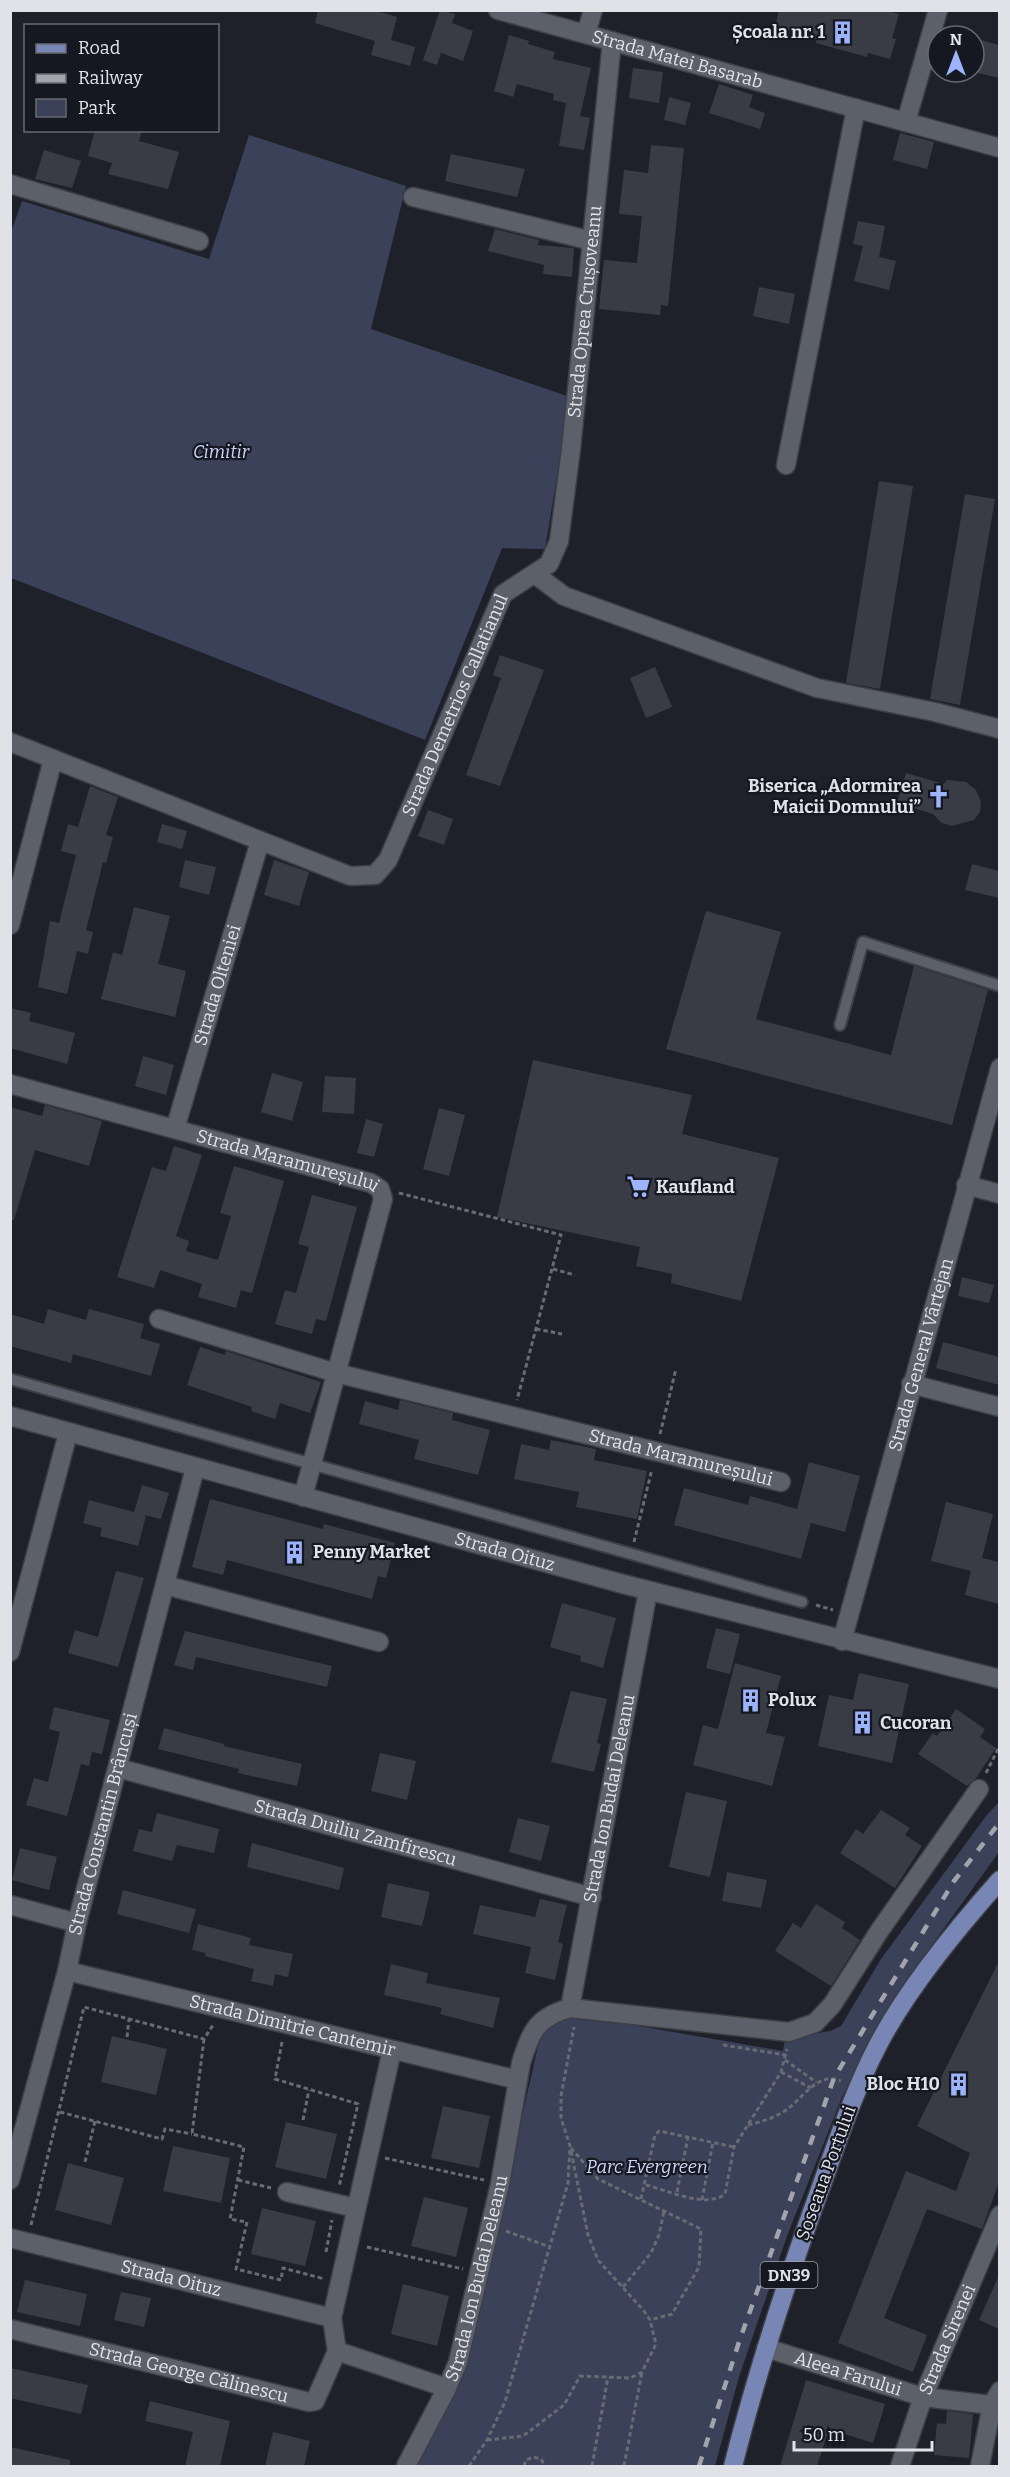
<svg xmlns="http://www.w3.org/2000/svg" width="1010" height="2477" viewBox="0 0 1010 2477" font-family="Bitter,serif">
<rect width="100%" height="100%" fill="#1f212a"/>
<path fill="#3a4158" d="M249,135L406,186L371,329L570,397L545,549L502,548L425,740L11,578L10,235L22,201L209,259Z
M999,1802V1852L924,1956L883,2021L842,2097L787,2236L739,2377L715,2466H410L465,2369L541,2033L559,2016L575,2015L783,2051L785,2039L830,2031L841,2026L881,1959L986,1816Z"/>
<path fill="#393c45" d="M318,10H374L397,17L391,40L415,47L410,66L371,55L375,41L315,23Z
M440,10L455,14L452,23L473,31L463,61L441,53L437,65L423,60Z
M779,10H885L899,14L892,38L896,39L890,59L868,53L867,57L816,43L817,39L775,27Z
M509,35L529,41L528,44L555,52L553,59L591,68L580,116L590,118L584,150L559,146L566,103L553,100L554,94L517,84L513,97L494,91Z
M981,40L999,45V78L974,72Z
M633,68L663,72L659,103L629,98Z
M719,84L753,95L749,107L765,113L760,129L709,113Z
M669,97L691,103L685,125L664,120Z
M95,130H142L139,141L179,152L168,189L108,174L112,163L88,156Z
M900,133L934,142L927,169L893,160Z
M651,145L684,148L668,306L661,305L660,315L599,309L604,260L637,263L642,216L619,214L624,170L648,173Z
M44,150L81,161L72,188L35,179Z
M451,154L525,169L517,197L445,181Z
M858,221L885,226L879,257L896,261L889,290L854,281L863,246L853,244Z
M495,229L539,240L538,245L574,248L572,277L543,274L544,265L488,251Z
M759,287L795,294L789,324L753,316Z
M879,481L913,486L880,689L846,683Z
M965,494L995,499L960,705L930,699Z
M500,655L544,670L500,786L466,775L501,678L493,675Z
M655,667L672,707L646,718L630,678Z
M906,773L944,784L947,780L966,782L976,790L981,802L980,812L974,820L952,826L942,823L933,814L897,803Z
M90,786L118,797L106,835L113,837L106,863L103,862L86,930L93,932L88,954L77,951L67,994L38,987L50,921L59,923L76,855L61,851L68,824L78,827Z
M428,810L453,819L444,845L418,836Z
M162,824L187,831L182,849L157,842Z
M185,860L216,867L209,895L179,887Z
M274,860L309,872L299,906L264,895Z
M972,864L999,871V898L965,890Z
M134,907L170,916L158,964L186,971L175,1017L101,999L113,952L122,955Z
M706,911L781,932L756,1019L891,1055L914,966L988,990L952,1125L666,1049Z
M10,1008L31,1013L29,1021L75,1033L67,1064L10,1048Z
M143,1056L174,1065L166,1095L135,1086Z
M533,1060L692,1095L682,1134L779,1158L741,1301L671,1283L672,1274L636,1266L640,1247L497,1217Z
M272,1073L303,1082L292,1121L261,1112Z
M325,1076L356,1078L354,1114L322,1112Z
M45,1105L102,1121L89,1166L35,1150L14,1220H10V1107L42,1116Z
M439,1108L465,1115L449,1176L423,1169Z
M366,1119L383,1124L374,1157L357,1153Z
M174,1146L202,1155L176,1236L189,1241L186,1251L218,1260L231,1216L220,1213L234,1166L284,1181L252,1293L241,1290L236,1308L198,1297L202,1284L160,1270L154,1288L117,1277L152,1167L166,1171Z
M312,1195L357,1207L326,1321L316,1319L312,1334L275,1324L285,1290L296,1293L309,1247L298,1244Z
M962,1277L994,1285L989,1303L958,1296Z
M48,1309L86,1320L89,1309L144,1324L140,1338L160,1344L151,1376L73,1354L71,1363L10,1346V1314L44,1324Z
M943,1342L999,1357V1385L936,1368Z
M200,1347L225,1355L226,1351L321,1382L310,1413L280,1403L275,1419L251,1411L252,1407L187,1385Z
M400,1400L453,1413L452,1420L490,1430L478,1475L414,1459L419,1440L359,1424L365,1401L398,1410Z
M551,1440L596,1449L594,1460L647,1471L637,1519L576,1507L579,1492L514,1479L521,1444L549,1450Z
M809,1462L860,1476L845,1532L811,1523L801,1559L674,1525L684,1488L748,1505L750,1496L797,1509Z
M142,1485L169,1493L161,1519L140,1514L146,1516L138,1546L100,1536L102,1528L83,1523L89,1500L134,1512Z
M210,1499L323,1529L324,1524L395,1543L386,1578L378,1576L372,1599L227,1560L223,1575L192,1567Z
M946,1502L993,1514L982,1558L999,1562V1604L965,1595L971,1571L931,1561Z
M116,1571L144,1578L118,1667L68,1653L75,1630L98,1637Z
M562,1603L616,1618L603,1668L580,1661L581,1656L550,1647Z
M716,1628L740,1634L730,1674L706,1668Z
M185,1631L332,1666L327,1687L196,1657L193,1670L174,1665Z
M735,1663L781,1676L766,1733L785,1737L772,1786L693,1765L703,1725L718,1729Z
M859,1673L909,1684L892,1763L818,1746L829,1695L853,1700Z
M571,1691L607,1699L597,1743L601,1744L594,1772L551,1762Z
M54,1707L110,1720L102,1754L92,1752L89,1766L81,1764L67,1816L26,1805L34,1778L48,1782L60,1732L49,1729Z
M956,1709L985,1729L980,1737L996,1748L976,1778L967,1786L918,1754L933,1733L937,1736Z
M164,1728L224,1744V1746L302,1764L297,1786L238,1773L239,1769L158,1749Z
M380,1753L416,1761L407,1800L371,1791Z
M686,1792L727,1801L710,1877L669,1867Z
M881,1810L910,1828L905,1835L922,1846L895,1888L840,1853L856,1829L863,1834Z
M157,1813L219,1829L214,1853L177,1845L172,1861L133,1851L139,1829L152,1832Z
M518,1818L550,1826L541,1861L509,1852Z
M252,1843L344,1868L339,1890L247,1867Z
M20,1848L57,1857L49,1890L12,1880Z
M727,1872L767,1880L761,1908L722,1901Z
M388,1883L430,1892L422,1926L381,1917Z
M123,1890L196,1909L189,1933L117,1914Z
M540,1899L567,1905L558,1942L563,1944L555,1980L525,1973L531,1947L473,1934L480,1905L535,1917Z
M816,1904L845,1922L842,1928L860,1940L831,1986L775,1951L793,1923L801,1928Z
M198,1924L251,1938L249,1945L293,1954L288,1977L275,1974L273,1986L251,1981L254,1969L205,1956L206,1953L192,1950Z
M999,1961V2182L982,2229L927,2209L884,2318L927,2335L913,2372L838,2343L906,2171L956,2191L970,2153L917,2126Z
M391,1964L428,1973L426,1983L500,1998L493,2028L440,2014L442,2008L384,1995Z
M112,2036L167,2049L156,2095L101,2082Z
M443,2106L490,2116L479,2168L431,2158Z
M286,2122L337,2134L326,2179L275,2167Z
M173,2146L230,2158L221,2203L163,2191Z
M68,2163L124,2178L111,2225L55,2210Z
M424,2197L468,2208L456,2257L411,2246Z
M262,2208L316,2221L305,2266L251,2254Z
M999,2275V2329L979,2320Z
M25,2280L87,2294L80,2326L17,2312Z
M403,2284L449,2296L437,2346L391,2334Z
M121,2292L151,2298L144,2327L114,2320Z
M10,2368L88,2385L81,2414L10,2398Z
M806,2380L885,2404L873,2443L829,2429L817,2466H780Z
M150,2401L230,2421L220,2466H185L193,2432L145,2421Z
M947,2411L973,2414L969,2458L934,2455L937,2423L946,2424Z
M273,2432L310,2441L304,2466H265Z
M10,2447L70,2460V2466H10Z"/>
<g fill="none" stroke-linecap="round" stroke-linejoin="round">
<defs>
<path id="lane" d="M840,1025L863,942L1000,986
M10,1379L802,1602"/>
<g id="street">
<path id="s1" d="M498,10L1000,148"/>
<path d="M586,34L593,10"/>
<path d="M906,122L938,10"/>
<path d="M10,184L199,241"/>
<path d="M413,197L592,241"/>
<path d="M786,465L856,108"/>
<path d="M536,575L564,596L817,688L935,712L1000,729"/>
<path id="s2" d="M10,742L350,876L375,875L388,860L503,594L549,564L559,541L571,449L612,41"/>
<path d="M10,925L53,759"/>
<path id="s3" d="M10,1084L371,1183L380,1189L383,1199L303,1497"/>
<path id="s4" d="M175,1129L260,841"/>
<path d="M966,1185L1000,1194"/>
<path id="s5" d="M159,1319L336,1373L781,1482"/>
<path d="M911,1384L1000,1407"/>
<path d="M165,1585L379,1642"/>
<path d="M10,1652L68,1433"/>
<path id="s6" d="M118,1768L592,1897"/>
<path d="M10,1905L77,1923"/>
<path id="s7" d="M67,1971L518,2080"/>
<path id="s8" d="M570,2008L648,1591"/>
<path id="s9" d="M10,2180L67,1971L77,1923L195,1468"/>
<path d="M287,2192L356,2208"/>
<path id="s10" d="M10,2238L332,2318"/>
<path id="s11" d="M10,2329L309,2402L315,2401L337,2351"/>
<path id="s12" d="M766,2348L923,2397L1000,2406"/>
<path d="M337,2351L332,2318L392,2050"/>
<path d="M337,2351L447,2388"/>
<path id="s13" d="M406,2466L447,2388L458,2362L500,2184L521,2063C531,2031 537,2017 570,2008L789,2032L815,2023L832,2005L880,1930L979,1789"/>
<path id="s14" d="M900,2466L923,2397L1000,2215"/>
<path d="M980,2466L992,2405L1000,2391"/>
</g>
<g id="secondary">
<path id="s15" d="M10,1416L623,1584L1000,1679"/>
<path id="s16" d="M842,1641L1000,1068"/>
</g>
<path id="primary" d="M733,2466C757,2371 788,2277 822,2184C839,2137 855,2089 878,2045C906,1991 959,1926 1000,1880"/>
</defs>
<use href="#lane" stroke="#3d3f45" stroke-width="14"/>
<use href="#street" stroke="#3d3f45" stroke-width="21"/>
<use href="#secondary" stroke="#3d3f45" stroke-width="21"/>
<use href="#primary" stroke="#3d3f45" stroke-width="21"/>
<path stroke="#696b73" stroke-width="3" stroke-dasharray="4.5 3" stroke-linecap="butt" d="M399,1193L561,1235L517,1400
M553,1269L575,1275
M536,1329L562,1334
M660,1434L676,1369
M634,1542L652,1469
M816,1605L833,1610
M986,1773L1000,1745
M127,2037L129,2019
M204,2039L192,2134L244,2147L230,2219L247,2222L236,2269L281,2280L283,2268L321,2278L322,2276
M282,2042L275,2079L358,2104L339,2187
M723,2045L786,2055
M785,2060L816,2082
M781,2072L811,2088
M60,2112L162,2139L165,2129L192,2134
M303,2120L309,2090
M748,2125C760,2122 772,2119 783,2112C802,2101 817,2070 841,2081
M571,2148L598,2179L701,2229L699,2267L672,2314L650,2320
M385,2158L484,2180
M85,2162L95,2121
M683,2165L707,2169
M238,2180L271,2188
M646,2185C667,2190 706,2209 725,2194L734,2147L781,2072L787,2049
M677,2192L688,2137
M641,2199L655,2135L659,2131L734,2147
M702,2200L713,2142
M31,2225L84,2007L204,2039L213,2025
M506,2231L550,2247
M367,2247L463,2269
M326,2252L332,2220
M623,2287L651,2253L659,2235L664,2211
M487,2440L523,2436L564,2405L580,2376L630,2378L642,2372L656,2344L650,2320L644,2311L598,2260L588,2235L571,2151
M469,2466L487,2440L505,2402L568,2183L570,2146L561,2118V2096L574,2027
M524,2466L526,2460L533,2457L541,2459L545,2466
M592,2466L608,2377
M624,2466L642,2372"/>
<use href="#lane" stroke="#5c606a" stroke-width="10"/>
<use href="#street" stroke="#5c606a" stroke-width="18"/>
<use href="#secondary" stroke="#5c606a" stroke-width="18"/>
<use href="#primary" stroke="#7886b6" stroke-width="18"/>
<path stroke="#a2a4ab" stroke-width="4.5" stroke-dasharray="10 10" stroke-linecap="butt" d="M699,2466L740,2339L834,2078L954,1881L1000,1822"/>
</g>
<defs>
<symbol id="building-bare" viewBox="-9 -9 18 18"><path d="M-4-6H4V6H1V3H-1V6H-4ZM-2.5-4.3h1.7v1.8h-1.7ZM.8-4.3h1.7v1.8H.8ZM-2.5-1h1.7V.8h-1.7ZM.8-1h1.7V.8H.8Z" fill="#9db4fd" stroke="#151820" stroke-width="2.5" paint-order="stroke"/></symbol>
<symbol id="church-bare" viewBox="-9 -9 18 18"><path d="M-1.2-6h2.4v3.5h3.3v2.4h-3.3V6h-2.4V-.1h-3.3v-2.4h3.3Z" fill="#9db4fd" stroke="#151820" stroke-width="2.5" paint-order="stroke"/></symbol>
<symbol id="supermarket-bare" viewBox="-9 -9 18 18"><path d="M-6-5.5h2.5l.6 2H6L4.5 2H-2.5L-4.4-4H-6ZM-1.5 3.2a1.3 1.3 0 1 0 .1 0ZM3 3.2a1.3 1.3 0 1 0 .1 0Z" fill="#9db4fd" stroke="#151820" stroke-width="2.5" paint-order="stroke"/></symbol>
</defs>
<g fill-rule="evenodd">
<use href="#building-bare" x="826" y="16" width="33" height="33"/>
<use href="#church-bare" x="922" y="780" width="33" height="33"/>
<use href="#supermarket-bare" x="622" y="1170" width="33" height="33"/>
<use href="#building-bare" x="278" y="1536" width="33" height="33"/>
<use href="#building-bare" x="734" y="1684" width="33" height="33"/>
<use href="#building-bare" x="846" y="1706" width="33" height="33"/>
<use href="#building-bare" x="942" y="2068" width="33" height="33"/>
</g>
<g text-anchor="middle" stroke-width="4.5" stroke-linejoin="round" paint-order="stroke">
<rect fill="#151820" stroke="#a3a5ac" stroke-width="1.5" x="760.5" y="2262" width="57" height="26" rx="4.5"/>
<g font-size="16" font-weight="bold" fill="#e0e2e8">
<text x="789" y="2281">DN39</text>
</g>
<g font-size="18" font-weight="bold" fill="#e0e2e8" stroke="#151820" text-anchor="start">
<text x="825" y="38" text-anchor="end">Școala nr. 1</text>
<text x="921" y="792" text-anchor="end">Biserica „Adormirea<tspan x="921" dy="21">Maicii Domnului”</tspan></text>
<text x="656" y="1193">Kaufland</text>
<text x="313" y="1558">Penny Market</text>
<text x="768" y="1706">Polux</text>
<text x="880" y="1729">Cucoran</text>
<text x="940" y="2090" text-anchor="end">Bloc H10</text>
</g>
<g font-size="18" fill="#e0e2e8" stroke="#151820">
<text dy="6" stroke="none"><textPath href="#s1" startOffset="186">Strada Matei Basarab</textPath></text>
<text dy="6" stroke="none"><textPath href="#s2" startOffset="1011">Strada Oprea Crușoveanu</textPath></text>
<text dy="6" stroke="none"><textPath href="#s2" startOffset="579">Strada Demetrios Callatianul</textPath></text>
<text dy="6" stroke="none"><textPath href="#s4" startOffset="150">Strada Olteniei</textPath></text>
<text dy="6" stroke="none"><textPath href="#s3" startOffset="288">Strada Maramureșului</textPath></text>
<text dy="6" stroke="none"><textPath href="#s16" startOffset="297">Strada General Vârtejan</textPath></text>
<text dy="6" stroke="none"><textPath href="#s5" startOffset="540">Strada Maramureșului</textPath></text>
<text dy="6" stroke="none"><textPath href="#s15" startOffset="513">Strada Oituz</textPath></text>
<text dy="6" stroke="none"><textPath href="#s8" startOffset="213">Strada Ion Budai Deleanu</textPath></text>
<text dy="6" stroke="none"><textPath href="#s9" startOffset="368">Strada Constantin Brâncuși</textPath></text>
<text dy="6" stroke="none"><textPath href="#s6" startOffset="246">Strada Duiliu Zamfirescu</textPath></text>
<text dy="6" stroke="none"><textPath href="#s7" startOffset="232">Strada Dimitrie Cantemir</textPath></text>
<text transform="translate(826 2173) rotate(-70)" y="6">Șoseaua Portului</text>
<text dy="6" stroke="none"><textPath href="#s13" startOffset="202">Strada Ion Budai Deleanu</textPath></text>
<text dy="6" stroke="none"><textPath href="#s10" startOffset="166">Strada Oituz</textPath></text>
<text dy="6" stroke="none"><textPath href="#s14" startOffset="135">Strada Sirenei</textPath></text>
<text dy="6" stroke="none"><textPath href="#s11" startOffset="184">Strada George Călinescu</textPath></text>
<text dy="6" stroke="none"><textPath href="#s12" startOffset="86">Aleea Farului</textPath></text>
</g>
<g font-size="18" font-style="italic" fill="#cbd6f9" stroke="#151820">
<text x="221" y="458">Cimitir</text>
<text x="647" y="2173">Parc Evergreen</text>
</g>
</g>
<rect width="1010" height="2477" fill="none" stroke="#e0e2e8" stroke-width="24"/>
<rect x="24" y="24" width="195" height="108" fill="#151820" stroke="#666970" stroke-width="1.5"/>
<rect x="36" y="44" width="30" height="9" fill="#7886b6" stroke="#666970" stroke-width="1.5"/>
<text x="78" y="54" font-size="18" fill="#e0e2e8">Road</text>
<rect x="36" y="74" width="30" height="9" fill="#a2a4ab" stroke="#666970" stroke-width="1.5"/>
<text x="78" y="84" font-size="18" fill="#e0e2e8">Railway</text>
<rect x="36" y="99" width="30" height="18" fill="#3a4158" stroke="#666970" stroke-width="1.5"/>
<text x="78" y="114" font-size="18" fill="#e0e2e8">Park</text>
<g transform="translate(956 54)"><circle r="28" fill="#151820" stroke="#666970" stroke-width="1.5"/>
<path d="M0-4.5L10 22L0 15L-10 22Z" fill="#9db4fd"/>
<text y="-9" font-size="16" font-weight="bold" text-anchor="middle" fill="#e0e2e8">N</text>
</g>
<path d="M794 2441v9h138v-9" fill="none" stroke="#e0e2e8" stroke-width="3"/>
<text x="803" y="2441" font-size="18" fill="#e0e2e8" stroke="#151820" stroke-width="4.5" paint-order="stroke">50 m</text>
</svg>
